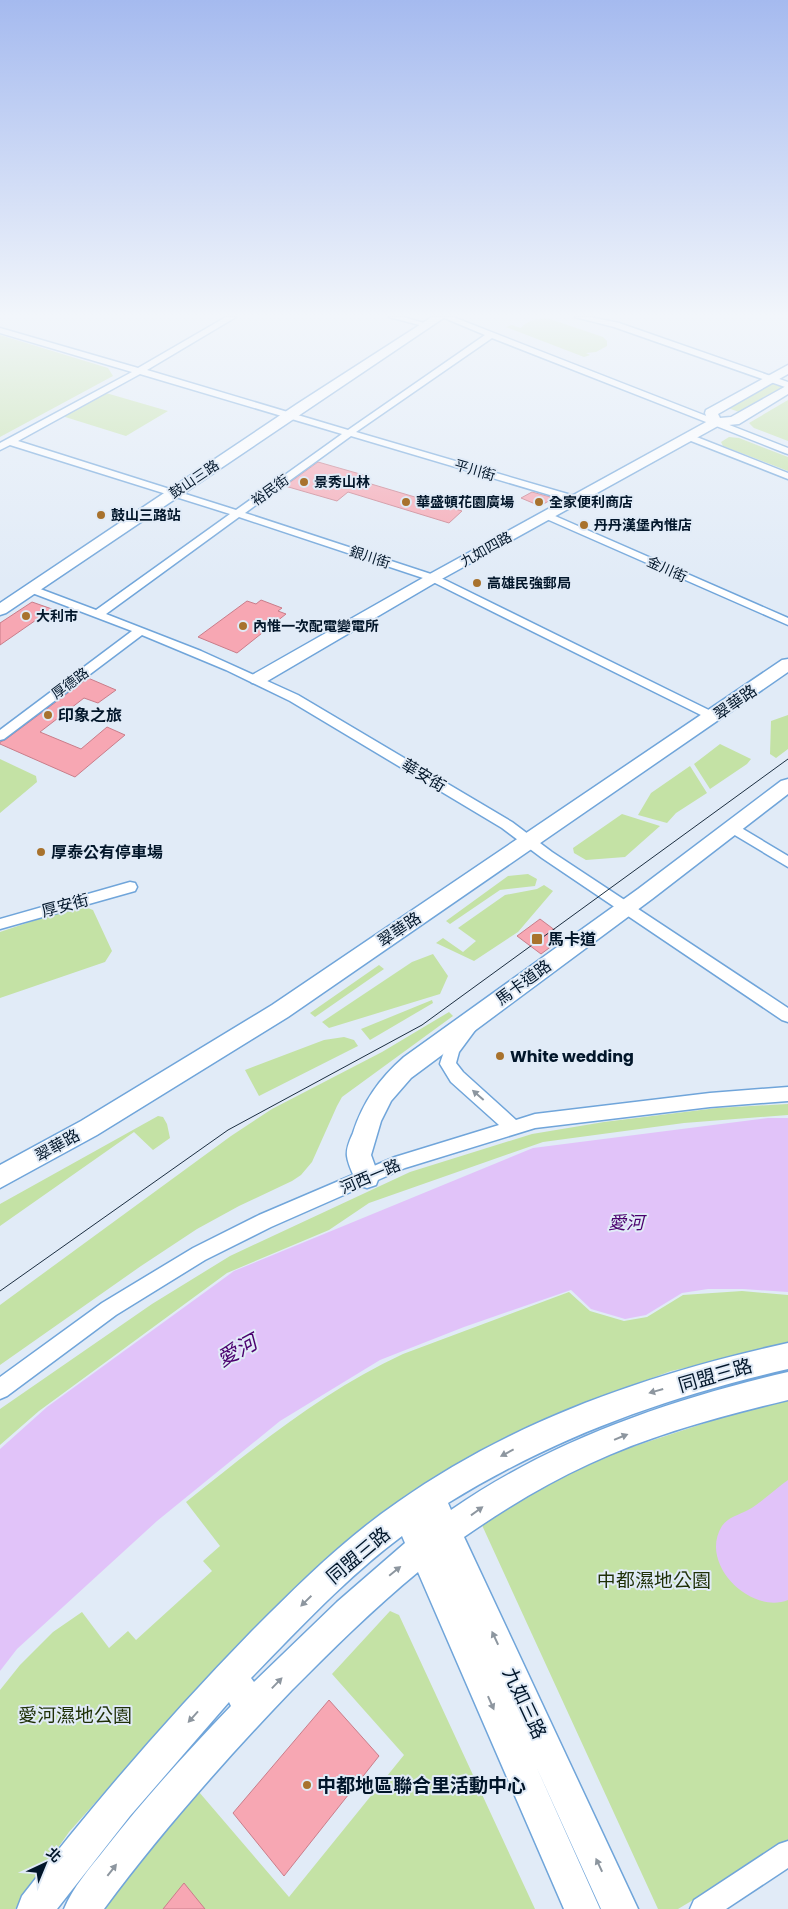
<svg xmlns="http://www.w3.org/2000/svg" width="788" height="1909" viewBox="0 0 788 1909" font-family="Poppins,'Noto Sans TC',sans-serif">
<rect width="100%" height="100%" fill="#e1ebf7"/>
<path fill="#c4e2a5" d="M550,319L603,337L607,341V346L596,352L586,353L590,355L584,357L506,327L512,325L521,328C528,319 539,318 550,319Z
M0,335L108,368L113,376L0,437Z
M774,383L785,387L739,412L728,408Z
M106,393L168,411L126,436L62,416Z
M788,400V441L754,428L749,423Z
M729,437L739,438L788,457V471L723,446L721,442Z
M788,715V749L776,758L770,754L771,721Z
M720,744L751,759L747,764L710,789L694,764Z
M0,759L36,776L37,782L0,813Z
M690,766L707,793L676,813L667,823L638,815L651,793Z
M622,814L660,826L625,857L586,860L574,853L573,848Z
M528,874L537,879L535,886L500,890L450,924L446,921L508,876Z
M544,885L553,891L518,932L474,961L436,943L443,938L463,952L476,941L458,928L505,895L537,889Z
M80,905L93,910L112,951L105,962L0,998V932Z
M433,954L448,976L440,994L329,1028L322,1022L412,962Z
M379,965L384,969L315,1017L310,1013Z
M432,1000L433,1003L370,1040L361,1029Z
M449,1012L453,1016L342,1097L337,1106L312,1162L301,1175L292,1181L239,1206L197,1229L141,1266L0,1365V1305L231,1136L272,1109L382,1052Z
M344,1037L354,1040L358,1046L259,1096L245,1070L324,1040Z
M788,1104V1115L684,1123L543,1142L369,1203L329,1230L227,1273L39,1411L0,1445V1409L152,1304L230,1256L410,1172L532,1134L604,1122L717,1108Z
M158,1116L163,1117L167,1124L170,1138L153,1150L134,1132L0,1226V1204Z
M742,1291L788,1295V1345L671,1371L580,1405L510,1439L264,1627L207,1677L69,1832L15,1909H0V1690L20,1665L53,1632L82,1612L109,1648L128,1631L136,1640L212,1571L203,1561L220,1546L186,1502C255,1447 323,1391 403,1354L569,1292L590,1311L624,1321L647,1317L683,1295Z
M788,1399V1843L678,1909H658L481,1523L583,1463L760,1405Z
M390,1611L399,1615L535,1909H95L193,1785L289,1897L404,1755L332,1674Z"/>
<path fill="#e1c3f9" d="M768,1118H788V1292L743,1289H708L682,1293L646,1315L625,1319L591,1309L571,1290L464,1327L380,1360L280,1421L157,1521L17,1649L0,1671V1449L47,1407L234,1271L533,1148Z
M788,1480V1600C751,1615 698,1564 722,1526C728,1517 739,1515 748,1510C762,1502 775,1489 788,1480Z"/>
<path fill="#f7a7b3" stroke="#c97d8a" d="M318,462L367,476L361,481L462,511L449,523L348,492L337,501L285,486Z
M532,492L554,498L540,506L521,498Z
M261,600L282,608L278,611L286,614L237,653L198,637L247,601L256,604Z
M32,602L52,609L0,645V623Z
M88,678L116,690L98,703L84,698L40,732L81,749L107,727L125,735L75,777L0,744V742L5,740Z
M540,919L564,937L541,954L517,936Z
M329,1700L379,1756L284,1876L233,1813Z
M184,1883L205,1909H163Z"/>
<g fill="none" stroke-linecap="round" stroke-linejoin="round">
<defs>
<path id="street" d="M226,317H236L147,370L348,430L485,335L442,317H453L788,448V454L785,453L492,338L356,432L578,497V501H570L351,436L245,513L437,576L717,714L719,717L717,720L713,721L429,580L239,517L106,614L201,651L298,695L512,822L552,852L788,1008V1022L782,1020L542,858L502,828L290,701L226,670L142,635L4,739L0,740V730L132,631L27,591L26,589L27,587H35L96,610L230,514L10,445L0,450V443L132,372L0,333V328L138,368ZM140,374L342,434L236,510L18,441Z
M389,317H403L431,325L427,327Z
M575,317H590L619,323L788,382V388L614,327Z
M689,434L788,473V479L686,439L684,437Z
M546,512L788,618V625L542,517L541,515Z
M733,823L788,856V867L728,831L726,828L728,825Z
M130,882L135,883L137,887L135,891L0,929V919Z
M468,1023L474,1025L476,1029L459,1052L456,1063L463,1072L516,1120L535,1114L710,1093L788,1087V1101L710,1107L535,1128L405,1168L271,1227L205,1260L116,1315L7,1396L0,1399V1377L102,1303L193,1248L259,1215L395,1157L499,1125L451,1082L440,1064C444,1050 453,1028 468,1023Z
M788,1841V1868L726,1909H690L694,1900L779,1844Z"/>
<path id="secondary" d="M432,317H445L6,613L0,615V603L297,404Z
M788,365V374L718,414L720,418L731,417L788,385V394L739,424L718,426L438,581L264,683H252L250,679L252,675L428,575L708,421L705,413L706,410Z
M788,659V672L288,1017L97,1135L0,1188V1165L81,1121L272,1005L782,660Z
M788,779V794L652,899L411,1078L391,1101L381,1121L371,1155L379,1177L376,1185L367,1188L358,1185C354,1176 348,1165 347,1156C346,1148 350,1140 353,1133C363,1102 379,1079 404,1057L638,889L781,781Z
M788,1343V1369C664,1398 557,1436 448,1503L451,1510C552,1440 669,1400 788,1372V1400C721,1416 651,1435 589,1464C545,1484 503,1510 464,1537L638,1909H601L536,1766L600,1909H564L418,1572C373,1609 332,1650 291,1691C225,1760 161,1832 104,1909H64C73,1887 90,1868 105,1849C144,1799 187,1752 231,1706L229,1702L130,1816L57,1909H17L22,1896C94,1803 170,1715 252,1631C298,1585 344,1539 398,1502C514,1420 651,1373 788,1343ZM402,1536L405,1543L337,1602L254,1682L251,1678C299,1629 347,1577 402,1536Z"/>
</defs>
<use href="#street" stroke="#70a5da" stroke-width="3"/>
<use href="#secondary" stroke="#70a5da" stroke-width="3"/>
<use href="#street" fill="#fff" fill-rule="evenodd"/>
<use href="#secondary" fill="#fff" fill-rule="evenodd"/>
<path stroke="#1b2e41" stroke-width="1" d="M0,1291L228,1130L422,1025L788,759"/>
</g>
<defs><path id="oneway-solid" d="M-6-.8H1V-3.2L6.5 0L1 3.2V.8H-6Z" transform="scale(1.25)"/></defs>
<g fill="#8d969f">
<use href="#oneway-solid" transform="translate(478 1095) rotate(-139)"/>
<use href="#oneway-solid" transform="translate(656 1391) rotate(164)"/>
<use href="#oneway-solid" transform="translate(621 1437) rotate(-22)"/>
<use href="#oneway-solid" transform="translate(507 1453) rotate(152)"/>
<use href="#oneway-solid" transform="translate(477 1511) rotate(-36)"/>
<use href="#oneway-solid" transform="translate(395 1571) rotate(-39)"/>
<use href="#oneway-solid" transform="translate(306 1601) rotate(136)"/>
<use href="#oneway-solid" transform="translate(495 1638) rotate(-115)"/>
<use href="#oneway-solid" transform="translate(277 1683) rotate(-46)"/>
<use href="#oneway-solid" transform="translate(491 1703) rotate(66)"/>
<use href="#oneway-solid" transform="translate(193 1717) rotate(132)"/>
<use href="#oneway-solid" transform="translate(599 1865) rotate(-115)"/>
<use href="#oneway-solid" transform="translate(112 1870) rotate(-52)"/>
</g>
<linearGradient id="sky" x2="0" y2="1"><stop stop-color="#a5baef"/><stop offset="0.54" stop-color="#f2f6fb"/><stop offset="1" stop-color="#f2f6fb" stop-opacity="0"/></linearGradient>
<rect width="788" height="584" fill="url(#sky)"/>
<g fill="#a8722d" stroke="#e1ebf7" stroke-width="2">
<circle cx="304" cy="482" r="5"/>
<circle cx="406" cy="502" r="5"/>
<circle cx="539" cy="502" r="5"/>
<circle cx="101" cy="515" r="5"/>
<circle cx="584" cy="525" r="5"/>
<circle cx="477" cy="583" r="5"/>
<circle cx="26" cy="616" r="5"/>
<circle cx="243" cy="626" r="5"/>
<circle cx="48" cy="715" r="5"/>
<circle cx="41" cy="852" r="5"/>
<rect x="531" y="933" width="12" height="12" rx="2.5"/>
<circle cx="500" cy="1056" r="5"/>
<circle cx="307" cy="1785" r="5"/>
</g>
<g text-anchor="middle" stroke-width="4" stroke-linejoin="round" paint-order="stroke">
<g font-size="14" fill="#02162a" stroke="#e1ebf7">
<text transform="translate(475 470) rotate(16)" y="5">平川街</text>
<text transform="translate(194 479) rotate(-34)" y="5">鼓山三路</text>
<text transform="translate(270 490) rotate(-35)" y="5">裕民街</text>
<text transform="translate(486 549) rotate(-29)" y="5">九如四路</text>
<text transform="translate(370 557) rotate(18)" y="5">銀川街</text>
<text transform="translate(667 569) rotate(24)" y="5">金川街</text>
<text transform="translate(70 683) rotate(-36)" y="5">厚德路</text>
</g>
<g font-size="14" font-weight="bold" fill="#02162a" stroke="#e1ebf7" text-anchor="start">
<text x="314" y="487">景秀山林</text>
<text x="416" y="507">華盛頓花園廣場</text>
<text x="549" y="507">全家便利商店</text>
<text x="111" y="520">鼓山三路站</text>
<text x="594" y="530">丹丹漢堡內惟店</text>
<text x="487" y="588">高雄民強郵局</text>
<text x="36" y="621">大利市</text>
<text x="253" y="631">內惟一次配電變電所</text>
</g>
<g font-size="16" fill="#02162a" stroke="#e1ebf7">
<text transform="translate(735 702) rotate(-35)" y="6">翠華路</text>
<text transform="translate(424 775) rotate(31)" y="6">華安街</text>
<text transform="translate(65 905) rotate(-15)" y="6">厚安街</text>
<text transform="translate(399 929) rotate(-34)" y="6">翠華路</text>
<text transform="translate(523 982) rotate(-36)" y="6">馬卡道路</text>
<text transform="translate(57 1145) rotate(-29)" y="6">翠華路</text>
<text transform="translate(370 1176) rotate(-23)" y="6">河西一路</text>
</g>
<g font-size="16" font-weight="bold" fill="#02162a" stroke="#e1ebf7" text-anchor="start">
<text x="58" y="721">印象之旅</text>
<text x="51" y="858">厚泰公有停車場</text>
<text x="548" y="945">馬卡道</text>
<text x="510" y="1062">White wedding</text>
</g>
<g font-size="18" font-style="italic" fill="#4a006e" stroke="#e1ebf7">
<text x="626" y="1229">愛河</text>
</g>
<g font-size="19" fill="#02162a" stroke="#e1ebf7">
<text transform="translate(715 1375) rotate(-16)" y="7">同盟三路</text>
<text transform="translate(358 1555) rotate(-40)" y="7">同盟三路</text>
<text transform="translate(525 1703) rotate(65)" y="7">九如三路</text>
</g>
<g font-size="19" fill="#1f3007" stroke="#e1ebf7">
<text x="654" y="1587">中都濕地公園</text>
<text x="75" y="1722">愛河濕地公園</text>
</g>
<g font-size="19" font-weight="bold" fill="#02162a" stroke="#e1ebf7" text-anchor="start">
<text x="317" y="1792">中都地區聯合里活動中心</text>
</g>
<g font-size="21" font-style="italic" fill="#4a006e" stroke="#e1ebf7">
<text transform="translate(237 1351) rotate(-29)" y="7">愛河</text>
</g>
</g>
<g transform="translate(45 1864) rotate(44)" stroke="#e1ebf7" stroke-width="4" paint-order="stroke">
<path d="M0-4L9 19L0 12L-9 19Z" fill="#02162a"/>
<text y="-8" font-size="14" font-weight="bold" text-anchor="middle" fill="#02162a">北</text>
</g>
</svg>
